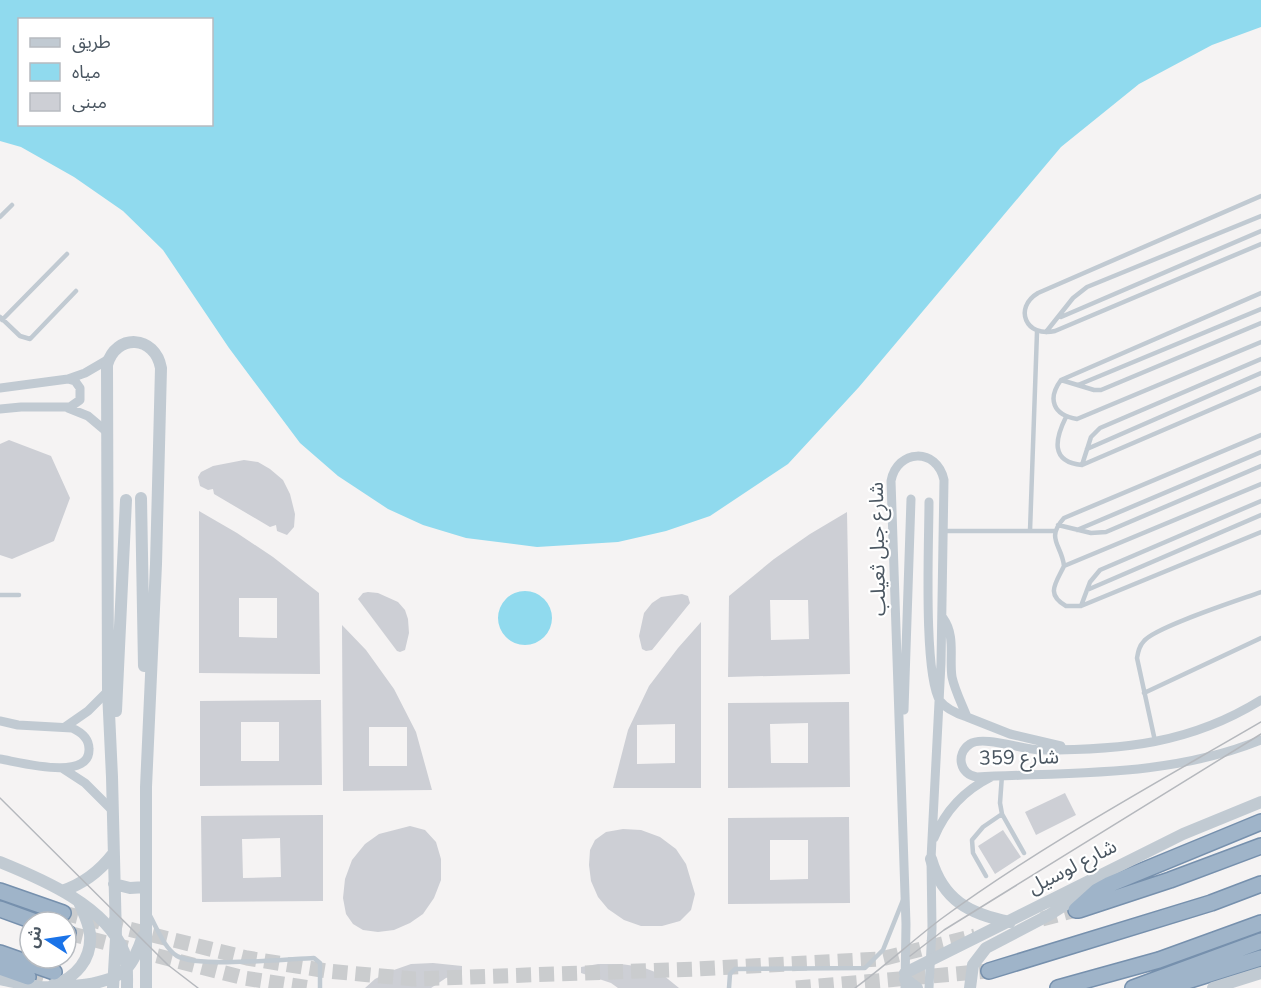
<svg xmlns="http://www.w3.org/2000/svg" width="1261" height="988" viewBox="0 0 1261 988" font-family="'Nunito Sans','Noto Sans Arabic',sans-serif">
<rect width="100%" height="100%" fill="#f5f3f3"/>
<path fill="#90daee" fill-rule="evenodd" d="M0,0H1261V27L1212,45L1139,84L1061,147L859,387L788,464L710,516L666,531L618,542L537,547L466,538L423,525L388,509L338,476L300,443L229,348L163,250L123,211L74,177L21,147L0,141ZM20,20H212V124H20Z
M498 618a27 27 0 1 1 54 0a27 27 0 1 1-54 0Z"/>
<path fill="#cdcfd5" fill-rule="evenodd" d="M9,440L51,456L70,498L54,541L12,559L0,555V444Z
M244,460L258,462L270,469L283,480L290,494L295,514L294,527L287,535L277,531L276,525L270,527L214,494L213,489L208,490L200,486L198,477L201,472L213,466Z
M199,511L237,533L273,557L319,593L320,674L199,673ZM239,598H277V638L239,637Z
M847,512L850,674L728,677L729,596L774,559L810,534ZM770,600H808L809,639L771,640Z
M368,592L378,593L398,602L405,610L408,619L409,633L405,650L400,652L397,651L358,599L363,593Z
M682,594L688,596L690,603L652,650L646,651L642,649L639,636L644,613L652,603L661,597Z
M701,622V788H613L628,730L649,686L678,648ZM675,724V763L637,764V725Z
M342,625L366,650L394,689L416,732L432,790L343,791ZM369,727H407V766H369Z
M321,700L322,785L200,786V701ZM241,722H279V761H241Z
M849,702L850,787L728,788V703ZM808,723V763H771L770,724Z
M1065,793L1076,815L1036,835L1025,812Z
M323,815V901L202,902L201,816ZM280,838L281,877L243,878L242,839Z
M849,817L850,903L728,904V818ZM770,840H808V879L770,880Z
M410,826L425,830L436,842L441,859V880L434,898L423,914L410,923L394,930L378,932L363,930L353,924L346,914L343,898L345,879L352,860L365,844L379,834Z
M623,829L641,830L660,837L676,849L686,864L695,894L691,910L680,921L662,926H641L624,920L608,909L598,897L591,881L589,865L590,850L595,840L606,832Z
M1003,830L1021,857L995,874L978,846Z
M433,963L462,966V973L446,978L431,988H365L375,979L391,971L411,964Z
M598,964H621L642,967L663,975L679,988H618L611,983L581,973V967Z"/>
<g fill="none" stroke-linecap="round" stroke-linejoin="round">
<path stroke="#caccce" stroke-width="15" stroke-dasharray="15 8" stroke-linecap="butt" d="M63,913L247,958L327,971L414,979L697,969L881,959L975,936
M1042,919L1076,910
M68,933L244,978L310,988
M28,977L63,987
M796,988L989,971"/>
<defs>
<path id="trunk" d="M0,891L63,913
M0,909L36,922
M1076,910L1097,891L1108,885L1261,822
M1079,910L1170,880L1261,846
M66,933H68
M0,953L54,972
M0,967L28,977
M989,971L1211,903L1261,884
M1058,988L1159,960L1261,923
M1133,988L1261,941
M1158,988L1187,981L1261,958"/>
</defs>
<use href="#trunk" stroke="#7690ad" stroke-width="18"/>
<path stroke="#c1cad2" stroke-width="4.5" d="M1261,196L1038,293C1013,308 1026,338 1055,331L1261,244
M0,217L12,205
M1261,293L1061,380C1047,399 1053,415 1077,419L1261,342
M0,317L20,336L30,339L76,291
M1061,317L1261,231
M2,320L67,254
M1046,332L1073,298L1087,287L1261,216
M1061,380L1094,390H1101L1261,323
M1078,385L1261,309
M1066,417C1055,439 1050,462 1082,465L1261,388
M1261,435L1064,518C1045,539 1062,545 1064,566C1056,583 1045,594 1066,606H1081L1261,532
M1087,449L1261,373
M1082,465L1091,437L1100,428L1261,359
M1058,525L1091,533L1106,532L1261,466
M1077,530L1261,452
M943,531H1056
M1030,531L1037,332
M1064,566L1261,484
M1087,590L1261,515
M0,595H19
M1081,606L1090,582L1100,570L1261,501
M1144,693L1261,638
M1155,741L1137,658C1138,652 1139,646 1144,641C1155,627 1239,600 1261,592
M1002,775L1000,803L1002,814L1024,853
M986,876L973,853L972,840L983,827L1002,814
M149,914C156,926 164,948 177,956C197,968 287,959 314,958L320,963V988
M729,988L730,974L735,969L865,968L883,950L903,900"/>
<path stroke="#c1cad2" stroke-width="9" d="M68,379L85,373L109,359
M0,388L68,379L75,381L80,388V400L70,407H21L0,409
M68,408L88,416L107,432
M929,502C929,539 923,675 940,701C946,709 958,714 967,717
M943,618C956,636 949,657 952,677C955,691 962,704 967,717L1010,734L1061,746
M1261,700C1190,744 1122,750 1041,750C1023,750 983,735 970,744C955,754 960,775 977,777C1073,772 1170,777 1261,740
M904,710L911,499
M0,721L18,725L72,728C81,732 89,738 89,749C90,782 19,762 0,759
M65,727L88,711L108,691
M62,768L85,783L112,810
M934,838C945,811 965,790 991,777
M905,988L906,924L891,481C897,449 937,447 944,480L941,663L931,859L932,928L929,988"/>
<path stroke="#c1cad2" stroke-width="12" d="M141,498L144,666
M116,711L126,500
M931,859C943,900 969,914 1010,922
M0,862C42,879 106,906 124,952C128,963 127,976 127,988
M114,884L130,888L146,887
M62,891C83,884 99,872 113,854
M905,973L1183,834L1261,802
M0,979C14,982 27,985 41,987C63,988 109,986 126,969C134,961 139,948 143,936
M905,979L917,988
M53,985C76,978 92,959 90,934C89,923 83,912 79,902
M113,988L116,938L112,777L108,691L107,365C116,333 155,335 161,368L156,564L146,787V988
M970,988L973,965L986,948L1049,915L1090,889
M1213,988L1261,973"/>
<use href="#trunk" stroke="#9fb4c9" stroke-width="15"/>
<path stroke="#b5b8bd" stroke-width="1.5" d="M0,798L168,965L198,988
M910,956L944,930L1261,734
M855,988C885,966 912,941 941,919C1042,845 1153,785 1261,722"/>
</g>
<g text-anchor="middle" stroke-width="4.5" stroke-linejoin="round" paint-order="stroke">
<g font-size="20" fill="#4a5661" stroke="#fff">
<text transform="translate(877 549) rotate(-91)" y="7">شارع جبل ثعيلب</text>
<text transform="translate(1019 757) rotate(-1)" y="7">شارع 359</text>
<text transform="translate(1072 866) rotate(-27)" y="7">شارع لوسيل</text>
</g>
</g>
<rect x="18" y="18" width="195" height="108" fill="#ffffff" stroke="#b7bbc0" stroke-width="1.5"/>
<rect x="30" y="38" width="30" height="9" fill="#c1cad2" stroke="#b7bbc0" stroke-width="1.5"/>
<text x="72" y="48" font-size="18" fill="#4a5661">طريق</text>
<rect x="30" y="63" width="30" height="18" fill="#90daee" stroke="#b7bbc0" stroke-width="1.5"/>
<text x="72" y="78" font-size="18" fill="#4a5661">مياه</text>
<rect x="30" y="93" width="30" height="18" fill="#cdcfd5" stroke="#b7bbc0" stroke-width="1.5"/>
<text x="72" y="108" font-size="18" fill="#4a5661">مبنى</text>
<g transform="translate(48 940) rotate(282)"><circle r="28" fill="#ffffff" stroke="#b7bbc0" stroke-width="1.5"/>
<path d="M0-4.5L10 22L0 15L-10 22Z" fill="#1a73e8"/>
<text y="-9" font-size="16" font-weight="bold" text-anchor="middle" fill="#4a5661">ش</text>
</g>
</svg>
